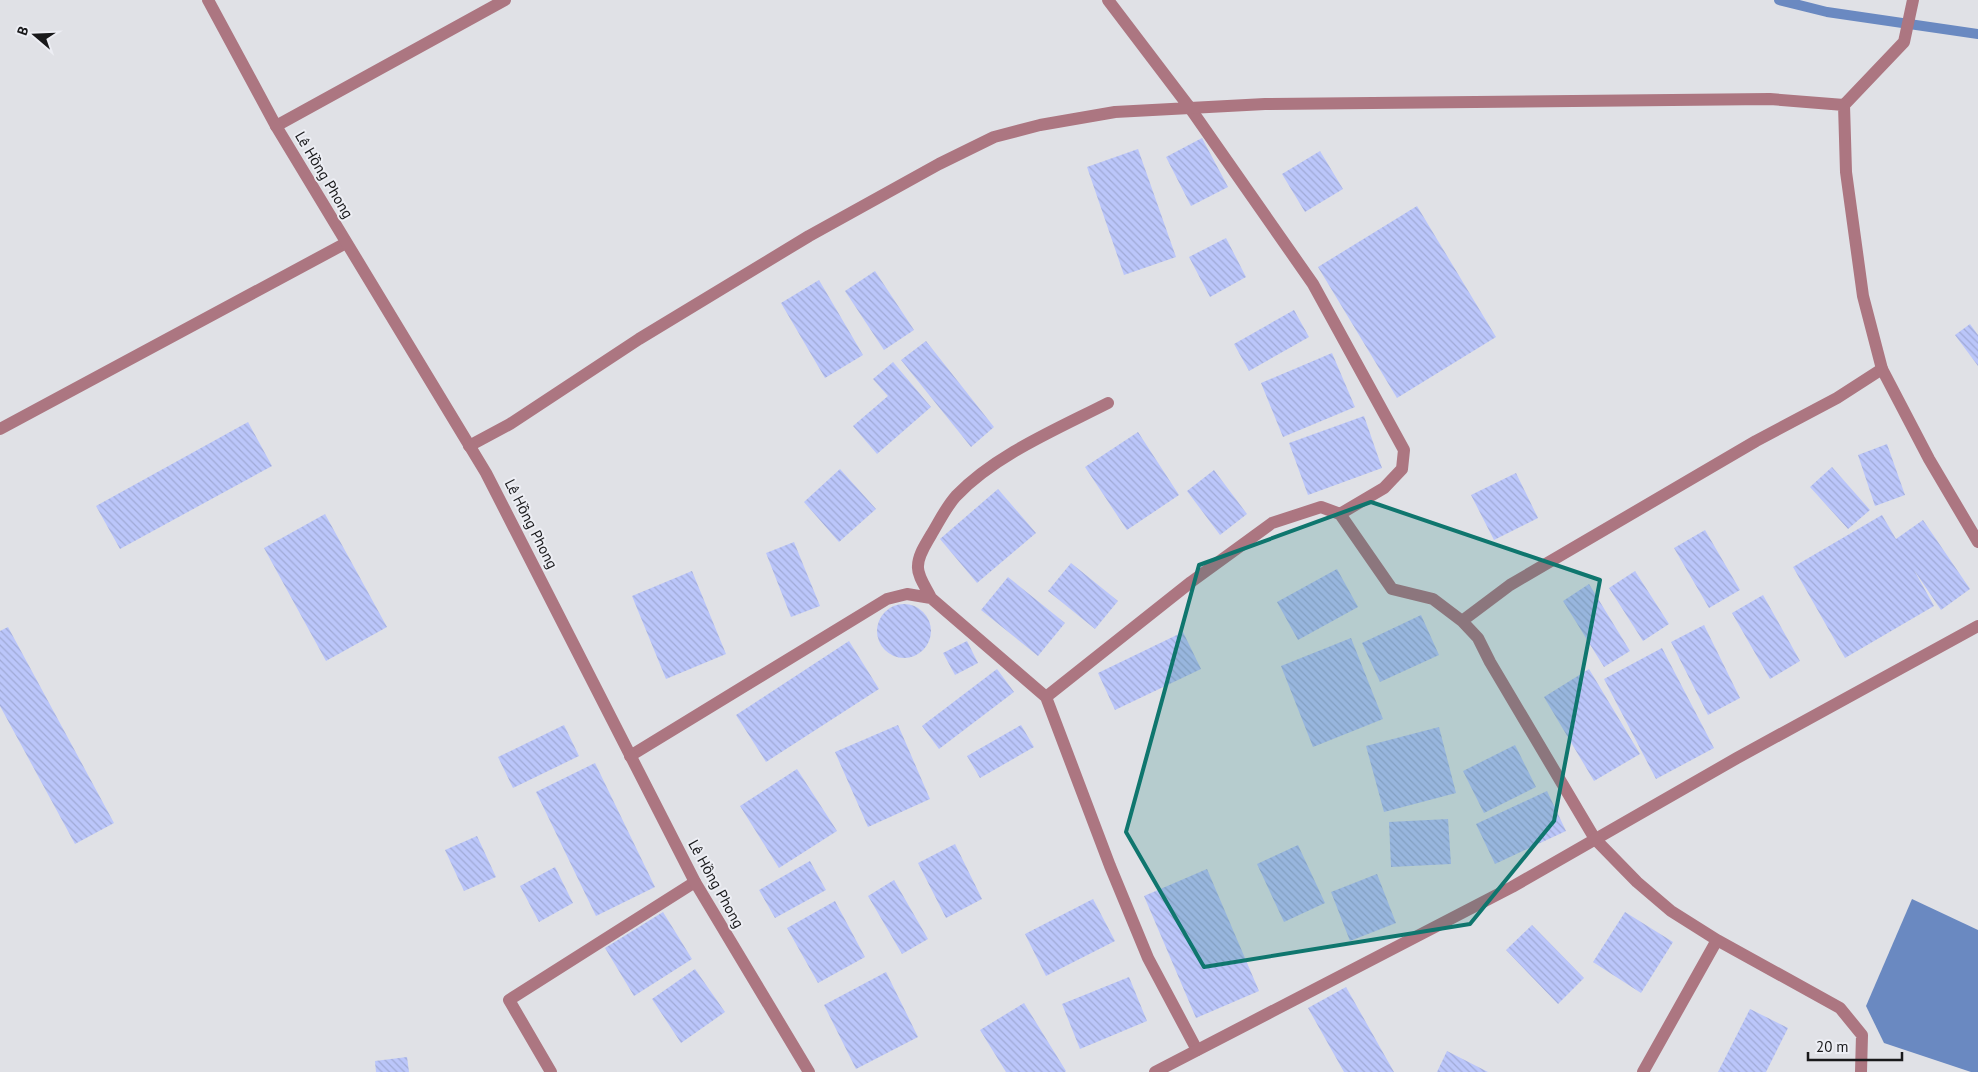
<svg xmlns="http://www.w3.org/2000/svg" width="1978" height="1072" viewBox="0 0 1978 1072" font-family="'PT Sans',sans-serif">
<defs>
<pattern id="building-back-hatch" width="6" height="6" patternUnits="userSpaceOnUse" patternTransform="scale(1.25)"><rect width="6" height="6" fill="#bbc6fa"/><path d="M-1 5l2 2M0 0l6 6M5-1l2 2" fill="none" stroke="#a0aad6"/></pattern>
</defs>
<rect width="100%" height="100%" fill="#e0e1e6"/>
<path fill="#6a89c1" d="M1912,899L1978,930V1072H1971L1884,1043L1866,1006Z"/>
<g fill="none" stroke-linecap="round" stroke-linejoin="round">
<path stroke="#6a89c1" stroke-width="10" d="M1779,0L1827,12L1978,34"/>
</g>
<path fill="url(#building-back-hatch)" d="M1202,138L1228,187L1191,206L1166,157Z
M1138,149L1176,257L1124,275L1087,167Z
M1320,151L1343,189L1305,212L1282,174Z
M1417,206L1496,337L1397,398L1318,267Z
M1226,238L1246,277L1210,297L1189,257Z
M875,271L914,330L884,350L845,291Z
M819,280L863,355L825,378L781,303Z
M1294,310L1309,337L1249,371L1234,344Z
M1970,324L1978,335V366L1955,335Z
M926,341L994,427L971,447L901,360Z
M1332,353L1355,407L1283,437L1261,383Z
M893,362L931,407L877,454L853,426L888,396L873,379Z
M1364,416L1382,468L1308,495L1289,443Z
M248,422L272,466L120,549L96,506Z
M1138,432L1179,495L1127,530L1085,467Z
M1887,444L1905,495L1875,506L1858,455Z
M1832,467L1870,510L1848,529L1810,487Z
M840,469L876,509L839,542L804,502Z
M1214,470L1247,514L1220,535L1187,491Z
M1516,473L1538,518L1494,540L1471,495Z
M998,489L1036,533L977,583L940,539Z
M325,514L387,627L326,661L264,548Z
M1882,515L1896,539L1923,520L1970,589L1941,610L1914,570L1934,606L1845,658L1793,567Z
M1705,530L1740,590L1709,608L1674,548Z
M794,542L820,606L791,617L766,553Z
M1071,563L1118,601L1095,629L1048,591Z
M1337,569L1358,607L1298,640L1277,602Z
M692,571L726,654L666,679L632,596Z
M1635,571L1669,624L1643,641L1609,588Z
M1008,577L1065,623L1038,656L981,610Z
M1589,584L1630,651L1604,667L1563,601Z
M1763,595L1800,661L1770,679L1732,613Z
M877 631a27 27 0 1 1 54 0a27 27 0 1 1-54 0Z
M1421,615L1439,655L1380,682L1362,643Z
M1704,625L1740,698L1708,715L1671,642Z
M8,627L114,823L75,844L0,706V631Z
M1183,632L1201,669L1115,710L1098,673Z
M1351,638L1383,719L1313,747L1281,666Z
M849,641L879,689L766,762L736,715Z
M967,641L978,663L955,675L943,653Z
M1662,648L1714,748L1656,779L1604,679Z
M997,669L1014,692L939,749L922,726Z
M1589,669L1640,754L1594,781L1544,697Z
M564,725L579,756L513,788L498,757Z
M898,725L930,799L868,827L835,752Z
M1021,725L1034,747L980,778L967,756Z
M1439,727L1456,793L1384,812L1366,746Z
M1515,745L1536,787L1484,813L1463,771Z
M595,763L655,887L596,916L536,792Z
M797,769L837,831L779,868L740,806Z
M1547,791L1566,831L1495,864L1476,824Z
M1448,819L1451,864L1391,867L1389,822Z
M477,836L496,877L464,891L445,850Z
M955,844L982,899L946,918L918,863Z
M1298,845L1325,903L1284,922L1257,864Z
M810,861L826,890L775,918L759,890Z
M555,867L573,903L539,922L520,886Z
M1207,869L1259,991L1196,1018L1144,896Z
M1377,874L1396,923L1350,941L1331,892Z
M894,880L928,939L902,954L868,896Z
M1093,899L1115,941L1046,976L1025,934Z
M835,901L865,957L818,983L787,928Z
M663,912L692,959L634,996L605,948Z
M1625,912L1673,942L1641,993L1593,962Z
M1532,925L1584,978L1558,1004L1506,950Z
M695,969L725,1012L681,1043L652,999Z
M886,972L918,1037L856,1069L824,1005Z
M1129,977L1147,1021L1080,1049L1062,1004Z
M1346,987L1394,1072H1344L1308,1008Z
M1024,1003L1066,1071L1065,1072H1006L980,1030Z
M1750,1009L1788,1028L1766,1072H1718Z
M1447,1051L1488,1072H1437Z
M407,1057L409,1072H376L375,1061Z"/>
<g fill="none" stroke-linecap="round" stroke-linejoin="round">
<path stroke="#ac7681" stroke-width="12" d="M1340,514L1392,589L1433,599L1462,621L1478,638L1490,662L1595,839L1637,882L1671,911L1717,940L1840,1008L1862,1035L1861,1072
M931,598C927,589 917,576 918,566C918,555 926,544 931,535C939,522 946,507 956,496C995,455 1057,429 1108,403
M1462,621L1510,585L1756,441L1837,398L1882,369
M1046,697L1191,582L1272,523L1321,507L1340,514L1384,488L1402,469L1404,450L1313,284L1190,108
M630,756L887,599L907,594L931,598L1046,697L1110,866L1148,958L1197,1050
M1643,1072L1717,940"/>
<path stroke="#ac7681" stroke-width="12" d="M1108,0L1190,108
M1913,0L1904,42L1844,105L1846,172L1863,296L1882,369L1929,459L1978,542
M276,126L505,0
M0,429L346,243
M469,446L510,424L639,339L809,236L939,164L994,137L1040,125L1115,112L1265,104L1770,99L1844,105
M551,1072L509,1000L695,882
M1155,1072L1512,887L1737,758L1978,626"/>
<path stroke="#ac7681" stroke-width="12" d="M208,0L276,126L486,473L695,882L809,1072"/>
</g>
<path fill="#0f766e" fill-opacity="0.2" stroke="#0f766e" stroke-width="4" stroke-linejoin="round" d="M1371,502L1600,580L1554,821L1470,924L1204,967L1126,832L1199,565Z"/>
<g text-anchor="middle" stroke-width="4" stroke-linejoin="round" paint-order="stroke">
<g font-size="15" fill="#19191b" stroke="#edeef4">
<text transform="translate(324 175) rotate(59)" y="5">Lê Hồng Phong</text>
<text transform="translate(531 524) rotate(63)" y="5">Lê Hồng Phong</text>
<text transform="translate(716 884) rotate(61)" y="5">Lê Hồng Phong</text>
</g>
</g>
<g transform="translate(35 35) rotate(289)" stroke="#edeef4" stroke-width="4" paint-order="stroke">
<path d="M0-4L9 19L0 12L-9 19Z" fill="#19191b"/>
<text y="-8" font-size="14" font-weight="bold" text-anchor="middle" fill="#19191b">B</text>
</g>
<path d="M1808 1052v8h94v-8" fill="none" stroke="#19191b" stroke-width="2.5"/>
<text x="1816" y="1052" font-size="15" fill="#19191b" stroke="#edeef4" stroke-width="4" paint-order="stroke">20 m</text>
</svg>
